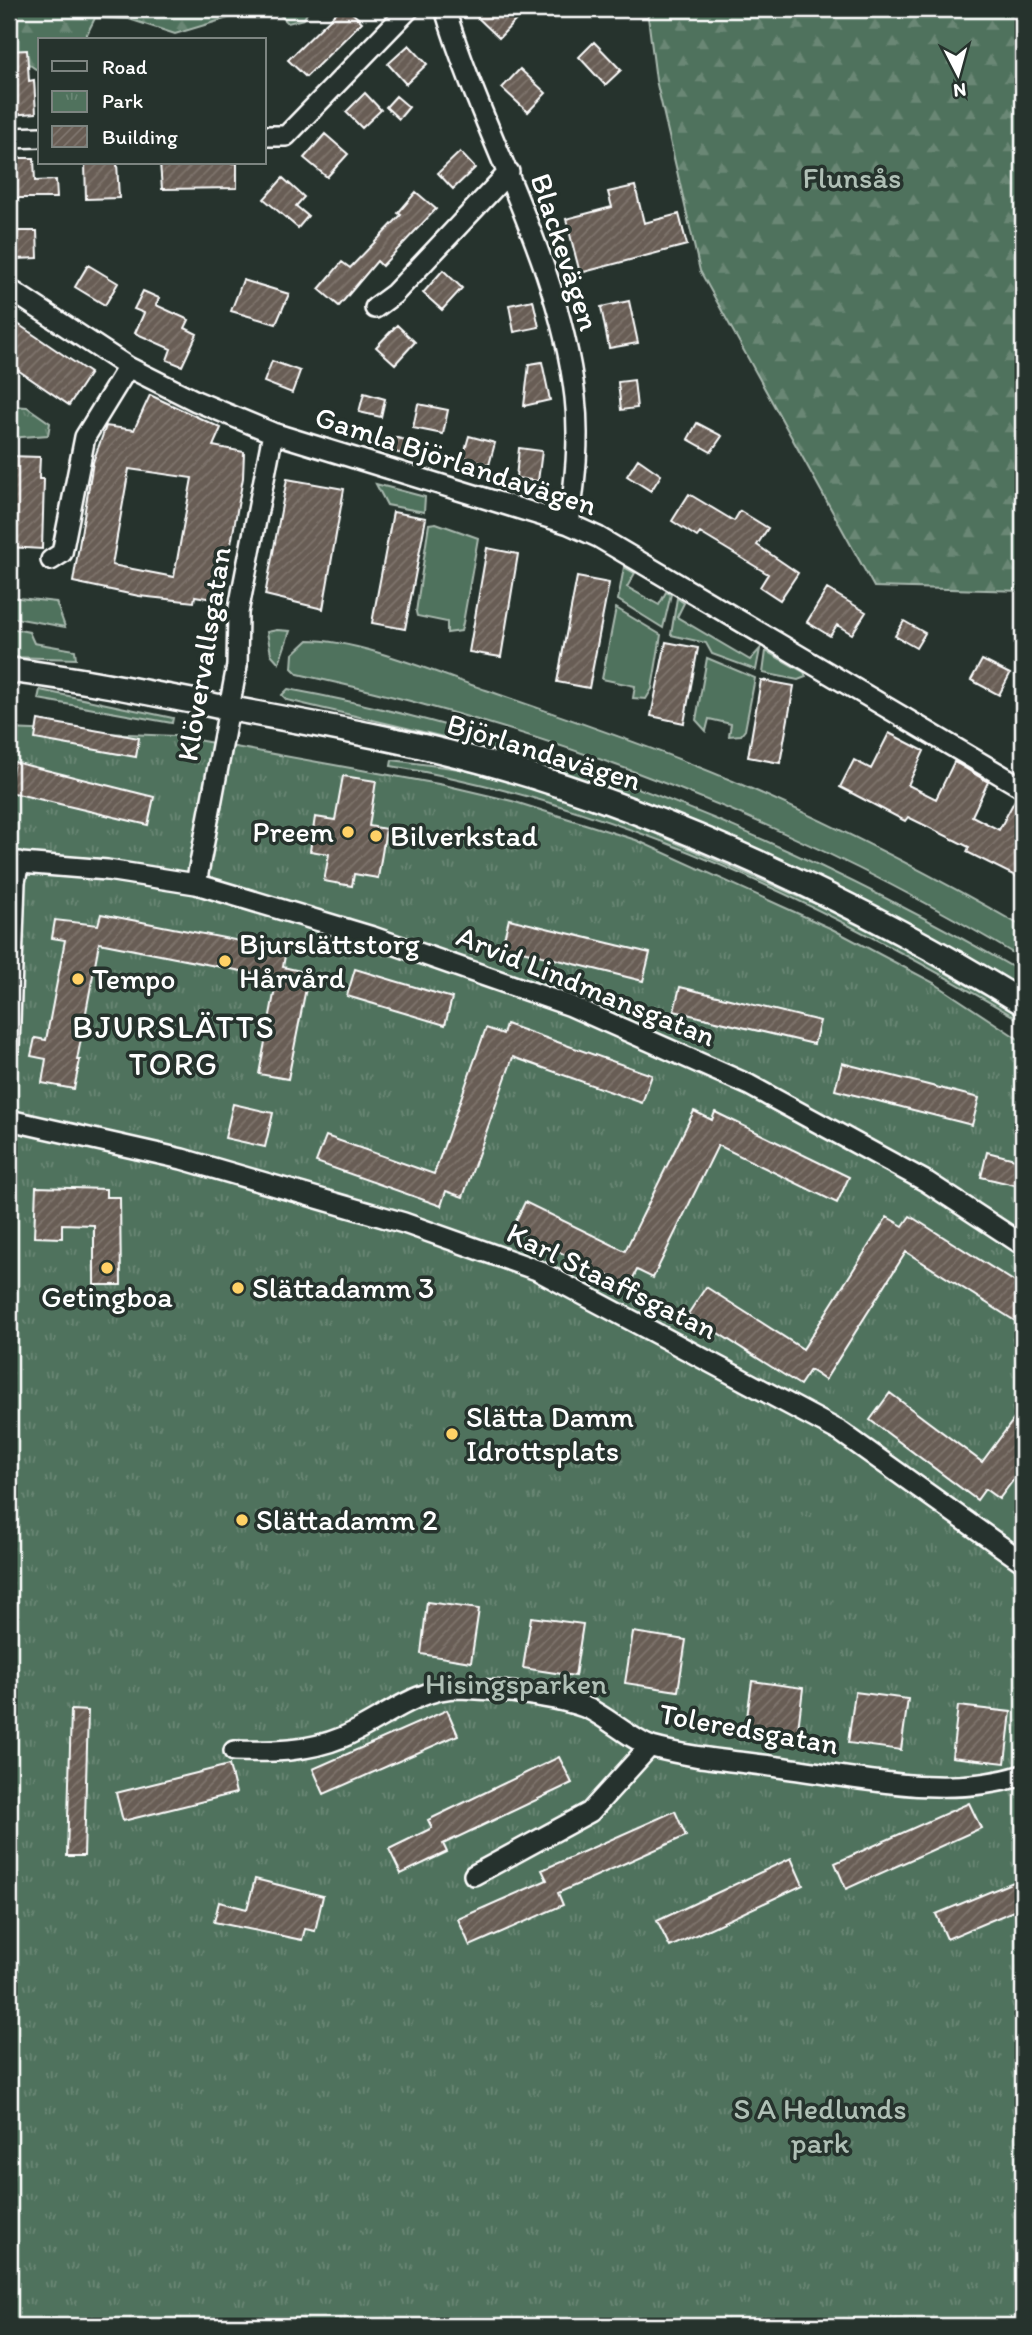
<svg xmlns="http://www.w3.org/2000/svg" width="1032" height="2335" viewBox="0 0 1032 2335" font-family="Itim,sans-serif">
<defs>
<pattern id="forest-firs" width="22" height="20" patternUnits="userSpaceOnUse" patternTransform="scale(1.75)"><rect width="22" height="20" fill="#50725d"/><path d="M5 1l3.5 6h-7zM16 11l3.5 6h-7z" fill="#6a8775"/></pattern>
<pattern id="park-tufts" width="24" height="20" patternUnits="userSpaceOnUse" patternTransform="scale(1.75)"><rect width="24" height="20" fill="#50725d"/><path d="M3 7l-1-3M5 7V3M7 7l1-3M15 17l-1-3M17 17v-4M19 17l1-3" fill="none" stroke="#6a8775"/></pattern>
<pattern id="building-hatch" width="6" height="6" patternUnits="userSpaceOnUse" patternTransform="scale(1.75)"><rect width="6" height="6" fill="#685d54"/><path d="M-1 1l2-2M0 6l6-6M5 7l2-2" fill="none" stroke="#7f756e"/></pattern>
</defs>
<rect width="100%" height="100%" fill="#26332d"/>
<filter id="ink" filterUnits="userSpaceOnUse"><feTurbulence type="fractalNoise" baseFrequency=".0143" numOctaves="2"/><feDisplacementMap in="SourceGraphic" scale="14" xChannelSelector="R" yChannelSelector="G"/><feConvolveMatrix kernelMatrix="1 2 1 2 8 2 1 2 1" color-interpolation-filters="sRGB"/></filter>
<g filter="url(#ink)">
<path fill="#50725d" stroke="#a8b8ae" stroke-width="2" d="M376,484L425,497L424,512L387,505Z
M436,523L478,538L463,623L461,631L447,633V622L417,616L416,612L429,524Z
M624,567L635,573L627,587L659,605L666,592L671,594L663,628L618,600Z
M9,597L56,602L65,627L9,617Z
M677,598L684,603L677,617L750,660L760,649L756,670L712,654L706,643L671,635Z
M616,608L661,635L652,689L646,699L633,698L635,686L602,679Z
M9,628L29,632L34,643L75,650L76,659L9,657Z
M277,630L290,631L279,663L271,654L267,632Z
M308,640C359,640 436,673 486,690C575,721 667,752 754,790C846,831 936,877 1023,927V959C798,822 555,730 298,674L292,668L293,654Z
M766,651L804,672L806,677L798,680L763,673Z
M707,658L755,678L745,730L741,735L729,736L731,724L709,719L706,731L696,720Z
M288,689C548,737 795,841 1023,973V990C873,900 715,822 548,767C463,739 374,721 287,700L282,695Z
M40,690L173,718L172,723L38,699Z
M392,760L460,769L534,788L652,832L820,906L895,944L1023,1017V1022C828,906 617,803 391,766Z"/>
<path fill="url(#forest-firs)" stroke="#a8b8ae" stroke-width="2" d="M9,9H258L175,34L129,19L95,18L84,40H40V72L23,60L9,63Z
M274,9H306L308,11L304,19L288,23Z
M647,9H1023V591L874,587L700,271L656,80Z"/>
<path fill="url(#park-tufts)" stroke="#a8b8ae" stroke-width="2" d="M9,406L27,407L50,423L48,435L9,438Z
M9,729L175,736L444,785L512,801L636,840L832,929L934,983L1023,1042V2326H9Z"/>
<path fill="url(#building-hatch)" stroke="#fff" stroke-width="2" fill-rule="evenodd" d="M340,9H348L362,22L306,77L288,60Z
M483,9H505L517,19L499,38L476,16Z
M594,42L621,70L605,85L579,57Z
M409,45L427,64L406,84L388,64Z
M27,50L29,81L34,80L36,113L9,115V51Z
M520,69L546,93L528,112L502,88Z
M365,93L381,110L362,128L346,112Z
M396,96L409,107L399,119L386,107Z
M325,134L348,154L327,177L304,158Z
M460,152L475,168L453,189L438,173Z
M9,158H34L35,181L56,180L57,198H9Z
M85,163H117L119,198L86,199Z
M160,163H237V188L162,189Z
M283,178L304,197L296,206L308,216L298,228L264,199Z
M635,186L644,223L679,214L687,245L580,273L566,219L612,207L608,192Z
M416,192L436,209L382,266L377,261L339,306L319,289L342,262L350,268L401,215L398,213Z
M14,231H37L38,258L16,259Z
M88,265L118,283L105,305L75,287Z
M443,270L462,288L442,310L423,293Z
M243,280L289,294L276,324L231,311Z
M143,291L159,298L156,305L189,320L185,328L197,334L182,366L167,360L171,349L135,333L144,313L134,309Z
M533,300L539,327L514,332L509,305Z
M629,301L638,343L609,348L601,307Z
M9,318L90,373L69,405L9,364Z
M397,325L415,342L395,364L376,347Z
M272,361L300,371L292,393L264,382Z
M542,362L550,400L524,406L529,364Z
M634,380L637,408L621,410L618,382Z
M364,393L385,399L381,417L359,412Z
M150,395L221,428L213,446L244,452L243,478L223,588L218,600L195,596L194,602L139,596L73,582L93,462L106,426L134,430ZM129,469L192,478L174,577L112,565Z
M418,404L448,410L443,434L413,428Z
M697,423L722,436L711,452L688,439Z
M389,436L414,442L411,456L386,450Z
M469,436L495,443L489,465L463,457Z
M519,448L542,451L538,481L516,478Z
M9,456L40,457L39,479H44L42,549L9,547Z
M638,459L661,475L651,491L627,476Z
M287,479L344,489L323,609L265,595Z
M689,494L734,521L740,511L768,528L757,545L798,573L780,600L760,587L768,574L700,533L697,537L672,521Z
M393,512L426,518L405,629L372,623Z
M487,548L518,554L501,657L469,652Z
M577,577L609,583L589,688L557,682Z
M827,589L866,612L852,634L837,625L830,636L807,622Z
M904,621L925,633L916,648L895,636Z
M666,642L698,648L684,723L651,716Z
M982,660L1010,674L999,695L971,680Z
M761,680L794,686L780,763L748,757Z
M38,720L139,738L136,757L35,739Z
M889,733L924,751L908,785L936,799L954,762L958,764L988,782L972,816L999,830L1016,798L1023,800V880L967,852L969,847L908,817L905,821L840,787L854,760L871,769Z
M14,762L154,797L148,825L9,792Z
M343,776L376,781L369,826L386,829L378,878L354,874L352,886L324,881L329,854L310,851L315,817L335,820Z
M101,914L286,950L283,967L309,973L288,1079L259,1074L277,978L99,943L77,1060H80L74,1089L42,1083L46,1059L31,1056L35,1038L46,1040L65,940L52,938L55,920L98,925Z
M509,919L650,953L643,981L502,946Z
M355,969L452,998L445,1025L347,996Z
M680,987L820,1021L814,1044L674,1011Z
M506,1024L652,1075L642,1103L513,1057L463,1197L446,1191L441,1206L316,1162L326,1136L434,1174L486,1028L503,1034Z
M842,1063L979,1098L972,1125L835,1090Z
M233,1104L273,1113L265,1147L225,1138Z
M694,1111L712,1120L715,1112L849,1177L837,1203L718,1145L653,1278L637,1270L629,1286L512,1229L525,1202L625,1251Z
M987,1152L1023,1161V1187L981,1177Z
M36,1187L106,1189V1197H120L121,1285H94V1225L62,1224V1238L34,1237Z
M910,1216L1023,1287V1326L906,1252L825,1380L810,1370L800,1385L688,1314L706,1287L803,1349L887,1217L903,1226Z
M890,1393L982,1462L1023,1407V1467L999,1499L985,1489L977,1500L870,1420Z
M427,1602L479,1609L471,1662L421,1654Z
M531,1617L583,1624L575,1676L523,1668Z
M633,1632L686,1640L678,1691L625,1683Z
M752,1681L803,1688L797,1738L745,1732Z
M855,1692L908,1699L901,1750L848,1743Z
M958,1706L1011,1712L1005,1763L952,1757Z
M71,1710L88,1711L84,1856H67Z
M447,1710L458,1735L324,1794L313,1769Z
M559,1757L572,1783L443,1844L447,1852L401,1874L389,1849L432,1828L428,1820Z
M229,1765L236,1793L123,1821L116,1793Z
M969,1803L981,1828L846,1889L835,1863Z
M675,1811L686,1836L558,1893L563,1905L470,1946L458,1919L547,1880L542,1870Z
M791,1858L803,1885L670,1947L657,1921Z
M1023,1878V1907L947,1939L936,1914Z
M255,1879L323,1896L315,1931L305,1929L302,1940L214,1922L219,1902L247,1909Z"/>
<g fill="none" stroke-linecap="round" stroke-linejoin="round">
<defs>
<path id="minor" d="M445,9C484,140 559,258 575,397C580,439 575,482 569,524
M264,136H286L409,9
M9,138L40,137
M9,289L128,367L196,401L273,433L569,524L598,537L1023,788
M375,308L394,294L509,172
M51,560L62,553L85,437L128,367
M9,862L107,870L196,884L373,937L571,1006L749,1085L927,1182L1023,1245
M196,884L237,666L238,613L273,433
M9,1048L15,882L19,862
M9,1120L182,1159L404,1223L537,1270L841,1432L1023,1562
M234,1751C272,1752 307,1752 343,1737C381,1721 416,1688 459,1688C491,1689 560,1696 589,1709C608,1718 635,1742 652,1747C692,1758 736,1761 778,1767C857,1777 945,1800 1023,1775
M474,1875L590,1812L650,1746"/>
<path id="tertiary" d="M9,670C82,679 155,694 227,708C319,725 413,741 502,767C676,817 870,908 1023,1003"/>
</defs>
<use href="#minor" stroke="#fff" stroke-width="24"/>
<use href="#tertiary" stroke="#fff" stroke-width="28"/>
<use href="#minor" stroke="#26332d" stroke-width="19"/>
<use href="#tertiary" stroke="#26332d" stroke-width="23"/>
</g>
</g>
<g fill="#ffd166" stroke="#26332d" stroke-width="2.5">
<circle cx="348" cy="832" r="7"/>
<circle cx="376" cy="836" r="7"/>
<circle cx="225" cy="961" r="7"/>
<circle cx="78" cy="979" r="7"/>
<circle cx="107" cy="1268" r="7"/>
<circle cx="238" cy="1288" r="7"/>
<circle cx="452" cy="1434" r="7"/>
<circle cx="242" cy="1520" r="7"/>
</g>
<g text-anchor="middle" stroke-width="7" stroke-linejoin="round" paint-order="stroke">
<g font-size="30" fill="#b0c0b6" stroke="#26332d">
<text x="852" y="188">Flunsås</text>
<text x="516" y="1694">Hisingsparken</text>
<text x="820" y="2119">S A Hedlunds<tspan x="820" dy="34">park</tspan></text>
</g>
<g font-size="30" fill="#fff" stroke="#26332d">
<text transform="translate(565 252) rotate(72)" y="10">Blackevägen</text>
<text transform="translate(456 461) rotate(18)" y="10">Gamla Björlandavägen</text>
<text transform="translate(204 654) rotate(-81)" y="10">Klövervallsgatan</text>
<text transform="translate(544 752) rotate(17)" y="10">Björlandavägen</text>
<text transform="translate(586 986) rotate(22)" y="10">Arvid Lindmansgatan</text>
<text transform="translate(612 1281) rotate(26)" y="10">Karl Staaffsgatan</text>
<text transform="translate(749 1729) rotate(10)" y="10">Toleredsgatan</text>
</g>
<g font-size="30" fill="#fff" stroke="#26332d" text-anchor="start">
<text x="334" y="842" text-anchor="end">Preem</text>
<text x="390" y="846">Bilverkstad</text>
<text x="239" y="954">Bjurslättstorg<tspan x="239" dy="34">Hårvård</tspan></text>
<text x="92" y="989">Tempo</text>
<text x="252" y="1298">Slättadamm 3</text>
<text x="107" y="1307" text-anchor="middle">Getingboa</text>
<text x="466" y="1427">Slätta Damm<tspan x="466" dy="34">Idrottsplats</tspan></text>
<text x="256" y="1530">Slättadamm 2</text>
</g>
<g font-size="32" letter-spacing="2" fill="#fff" stroke="#26332d">
<text x="174" y="1038">BJURSLÄTTS<tspan x="174" dy="37">TORG</tspan></text>
</g>
</g>
<rect width="1032" height="2335" fill="none" stroke="#26332d" stroke-width="35"/>
<rect x="18" y="18" width="997" height="2300" fill="none" stroke="#fff" stroke-width="2.5" filter="url(#ink)"/>
<rect x="38" y="38" width="228" height="126" fill="#26332d" stroke="#7d8581" stroke-width="2"/>
<rect x="52" y="61" width="35" height="10" fill="#26332d" stroke="#7d8581" stroke-width="2"/>
<text x="102" y="74" font-size="21" fill="#ffffff">Road</text>
<rect x="52" y="91" width="35" height="21" fill="url(#park-tufts)" stroke="#7d8581" stroke-width="2"/>
<text x="102" y="108" font-size="21" fill="#ffffff">Park</text>
<rect x="52" y="126" width="35" height="21" fill="url(#building-hatch)" stroke="#7d8581" stroke-width="2"/>
<text x="102" y="144" font-size="21" fill="#ffffff">Building</text>
<g transform="translate(958 74) rotate(174)" stroke="#26332d" stroke-width="5" paint-order="stroke">
<path d="M0-5L12 26L0 18L-12 26Z" fill="#ffffff"/>
<text y="-10" font-size="19" font-weight="bold" text-anchor="middle" fill="#ffffff">N</text>
</g>
</svg>
